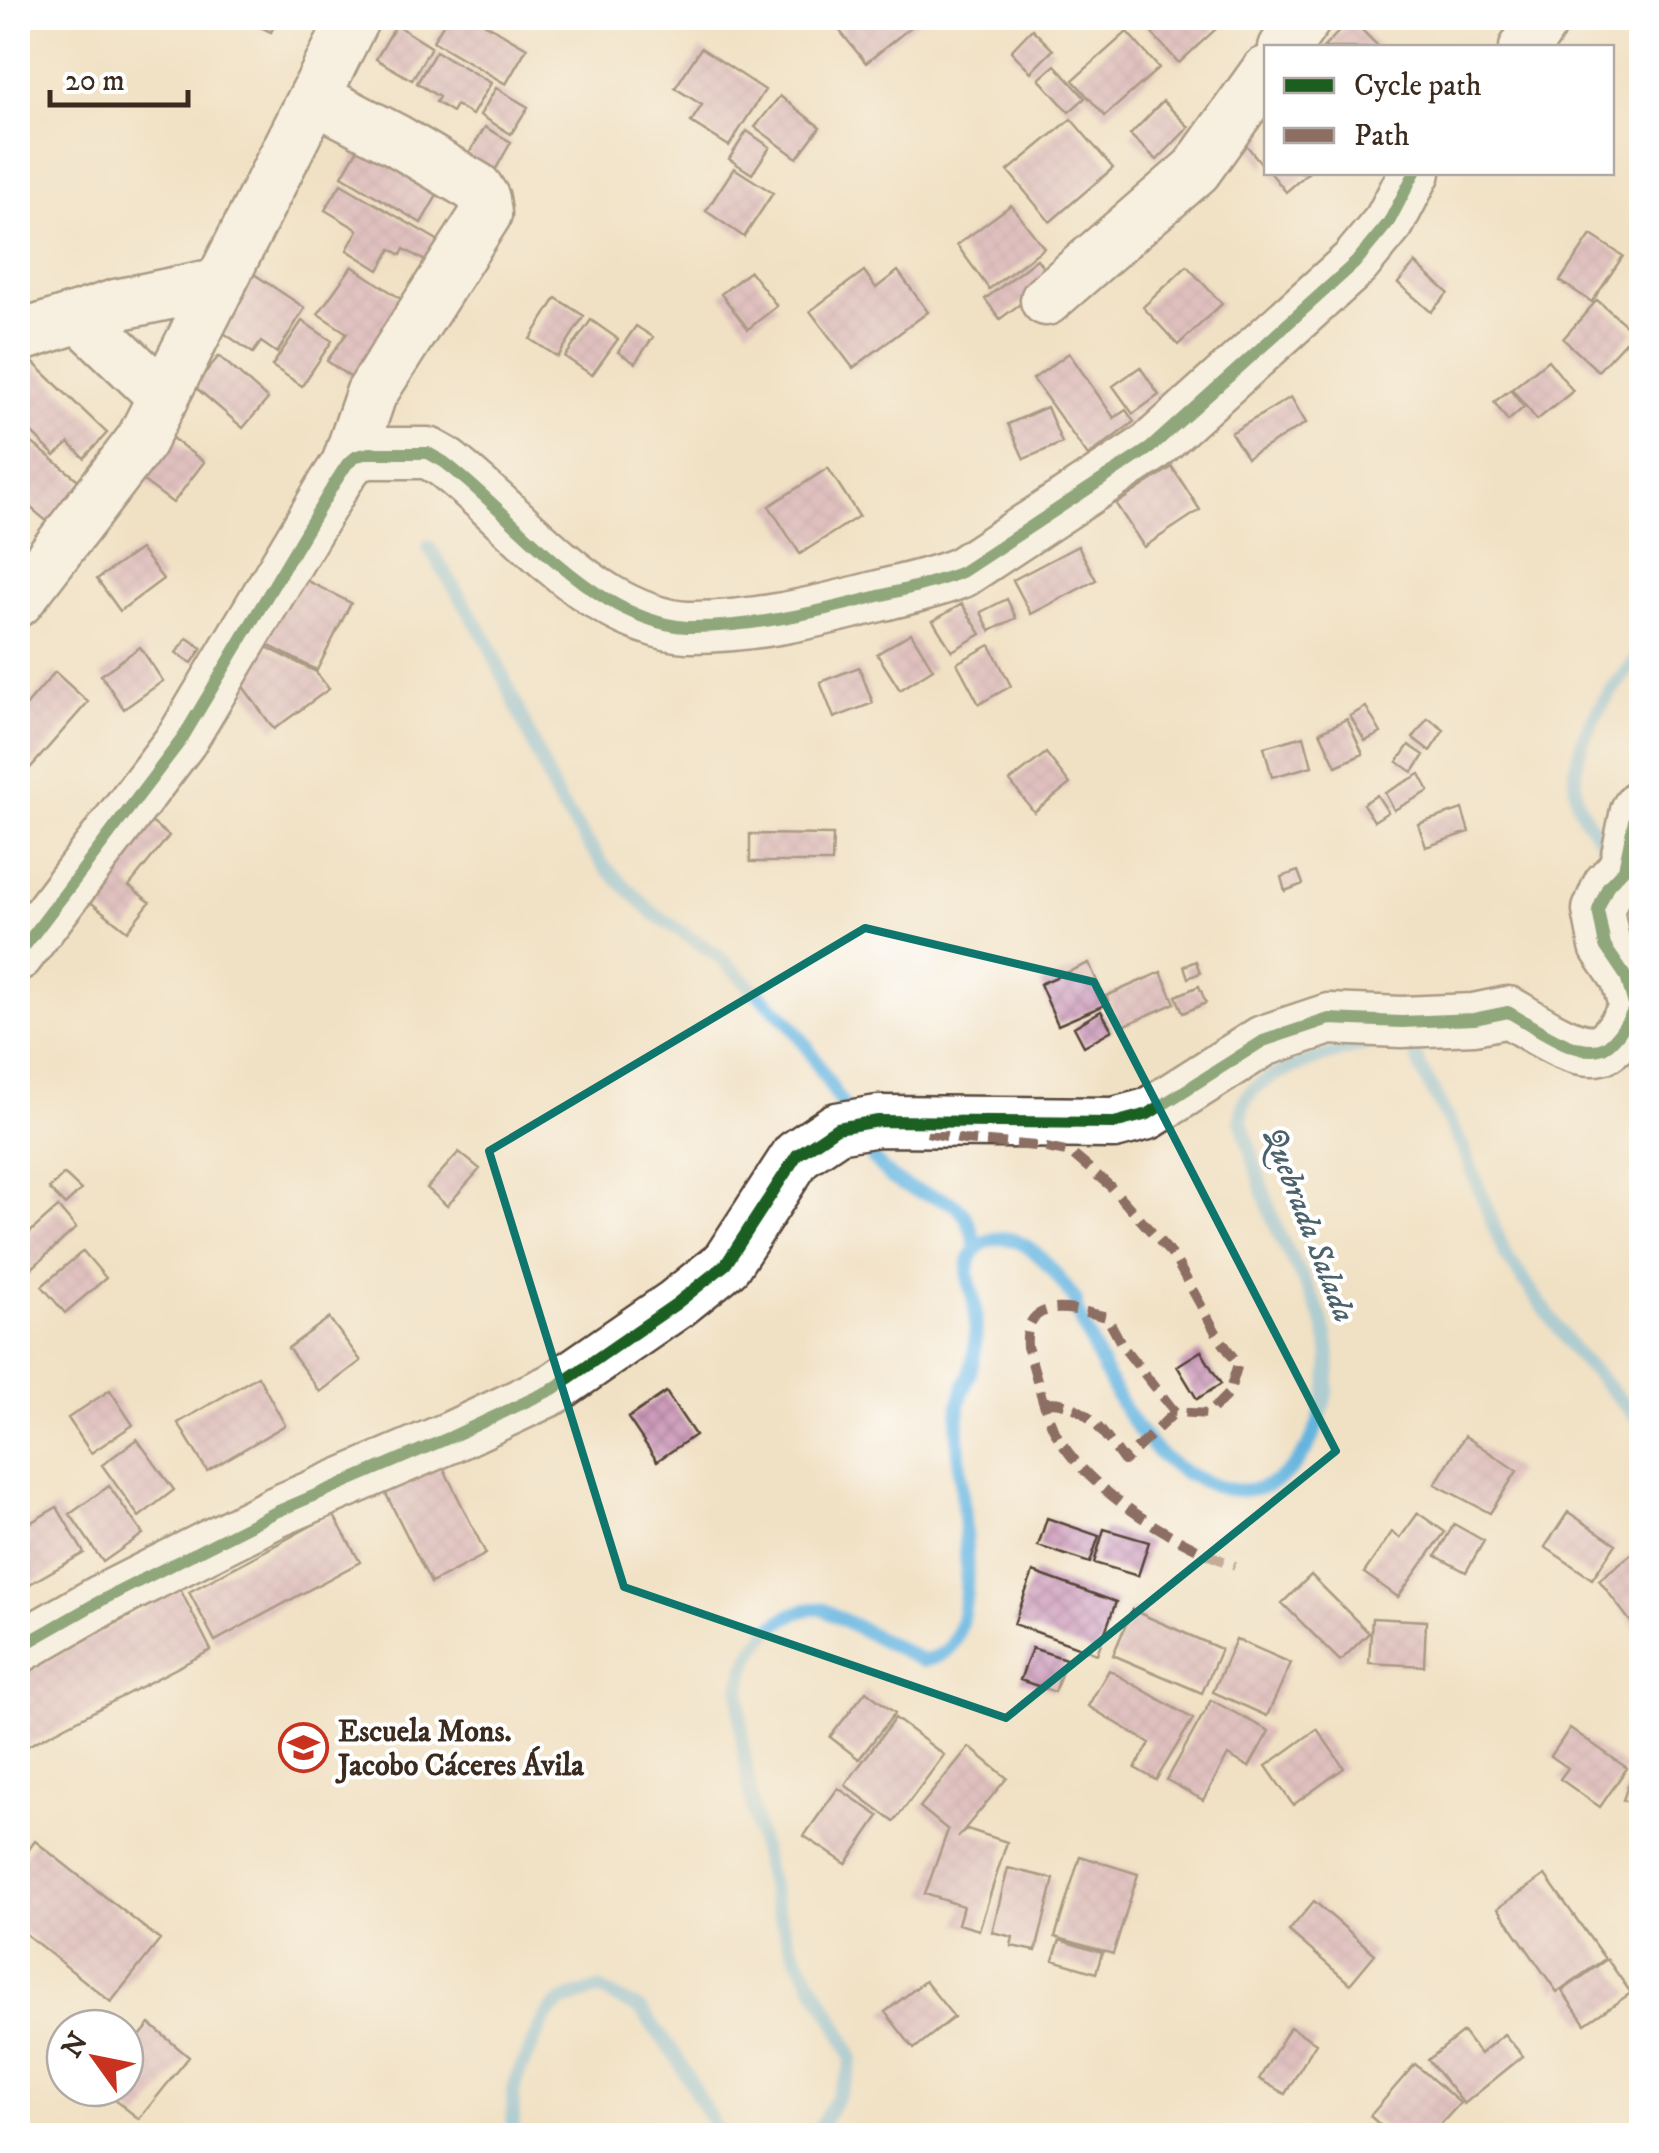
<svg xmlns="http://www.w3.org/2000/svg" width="1659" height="2153" viewBox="0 0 1659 2153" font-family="'IM FELL DW Pica',serif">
<defs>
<pattern id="building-cross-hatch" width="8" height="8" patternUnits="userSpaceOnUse" patternTransform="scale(2.5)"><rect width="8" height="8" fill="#cc98b9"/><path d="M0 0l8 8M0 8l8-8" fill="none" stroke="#a77c96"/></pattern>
</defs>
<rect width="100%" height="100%" fill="#fff"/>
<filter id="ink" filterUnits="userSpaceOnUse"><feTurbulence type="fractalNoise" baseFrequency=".01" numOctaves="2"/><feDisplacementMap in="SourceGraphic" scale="20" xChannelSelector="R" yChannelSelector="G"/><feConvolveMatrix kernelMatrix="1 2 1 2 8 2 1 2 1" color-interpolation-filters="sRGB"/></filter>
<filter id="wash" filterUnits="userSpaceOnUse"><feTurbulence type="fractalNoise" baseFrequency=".0048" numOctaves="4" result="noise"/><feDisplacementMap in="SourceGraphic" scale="40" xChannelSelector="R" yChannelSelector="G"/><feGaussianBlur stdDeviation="2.25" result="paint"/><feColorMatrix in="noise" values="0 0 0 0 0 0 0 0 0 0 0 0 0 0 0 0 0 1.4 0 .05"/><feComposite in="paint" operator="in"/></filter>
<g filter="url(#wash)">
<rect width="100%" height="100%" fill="#f1e1c4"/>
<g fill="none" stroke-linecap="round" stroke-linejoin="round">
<path stroke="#64b4de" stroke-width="14" d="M429,547L488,642L559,802L604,866L653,913L717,955L787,1020L806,1045L849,1116
M1613,853C1600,837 1579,815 1576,794C1569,742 1608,690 1642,655
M859,1135C868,1152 877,1166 892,1178C933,1208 965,1183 976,1249
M512,2136C515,2120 511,2104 514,2088C516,2075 523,2065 529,2052C551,2006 547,2004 599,1989L641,2010L676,2056L720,2136
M815,2136L848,2077L852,2059C838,2018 809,1984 791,1945C768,1898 734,1736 741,1685C747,1647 782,1606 822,1609L923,1661C936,1657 947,1654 954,1641C983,1586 952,1469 959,1405C961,1393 968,1381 971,1369C976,1351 976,1326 975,1308C974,1292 965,1279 969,1263C971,1253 979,1244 988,1241C1026,1226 1058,1277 1076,1301V1309C1099,1360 1122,1420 1164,1458C1178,1470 1194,1478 1210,1484C1293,1516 1331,1422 1329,1355C1328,1313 1297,1273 1280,1236C1264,1200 1254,1159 1241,1121C1242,1109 1243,1101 1251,1092C1272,1067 1351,1049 1384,1038L1413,1046L1420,1067L1463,1148L1505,1254L1576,1353L1642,1423"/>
</g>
<g id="blocks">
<path fill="url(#building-cross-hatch)" d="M242,18H278L271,32Z
M447,18H475L527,48L506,84L433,41Z
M832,18H922L866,63L830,19Z
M1138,18H1206L1216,29L1179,63Z
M1351,19L1380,48H1323Z
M396,25L431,47L412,80L376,59Z
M1032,29L1053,50L1031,72L1011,51Z
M1127,32L1159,68L1105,116L1073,80Z
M701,48L765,90L729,146L691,122L702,105L675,88Z
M436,51L491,83L472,115L456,105L452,112L436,102L439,97L417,83Z
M1055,65L1085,98L1069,112L1039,79Z
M496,88L528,107L511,134L480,115Z
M780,96L820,127L797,158L755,127Z
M1163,101L1189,127L1157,160L1130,135Z
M1071,119L1113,168L1050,222L1008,171Z
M1266,119V169L1242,140Z
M485,127L511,142L493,174L466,158Z
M747,131L770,147L752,174L729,159Z
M360,145L439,192L421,223L342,176Z
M734,168L773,193L744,237L706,211Z
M1270,172H1309L1286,192Z
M341,184L439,241L427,262L404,249L401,255L391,249L379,270L347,250L358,230L325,210Z
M1011,205L1044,248L989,289L957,245Z
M1591,235L1623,256L1592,302L1560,281Z
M1037,259L1052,280L1000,319L985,299Z
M1415,263L1448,293L1431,312L1398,283Z
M352,266L410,305L357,382L327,361L347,333L318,314Z
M1187,266L1222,304L1178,345L1143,307Z
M750,271L777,306L748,329L721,294Z
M864,271L876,288L898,271L928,312L853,368L810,311Z
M251,272L305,308L277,353L261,342L253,353L215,327Z
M556,298L584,316L558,357L530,339Z
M1597,300L1634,332L1598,371L1563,339Z
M591,320L618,339L592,375L565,357Z
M302,321L332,341L302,386L272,366Z
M636,326L653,337L635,363L618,352Z
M22,352L107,433L84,458L69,443L55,456L18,419V355Z
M1069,353L1114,418L1126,410L1134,422L1088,456L1033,379Z
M219,356L268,399L243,428L194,386Z
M1548,360L1573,391L1537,420L1512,389Z
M1140,367L1159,395L1133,414L1113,386Z
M1510,390L1524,407L1508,421L1494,402Z
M1291,397L1306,423L1247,458L1231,433Z
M1047,407L1062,443L1024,459L1008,424Z
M21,434L82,483L50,524L18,497V438Z
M168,435L204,462L173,503L138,477Z
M1172,467L1200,510L1144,547L1116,504Z
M828,468L859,516L800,554L769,506Z
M1078,546L1096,580L1031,614L1013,580Z
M140,549L163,579L120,611L97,579Z
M294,574L351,603L317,670L260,641Z
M1007,599L1016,618L990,631L981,612Z
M962,604L981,634L952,651L933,621Z
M911,633L933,669L900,690L877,654Z
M187,638L202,648L192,663L176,653Z
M258,643L316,672L329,689L274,729L236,677Z
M990,645L1011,686L979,704L957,663Z
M140,647L163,681L124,709L101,675Z
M859,667L873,703L834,718L820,682Z
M55,672L88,702L18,782V715Z
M1366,707L1381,733L1365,741L1350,716Z
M1428,718L1444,730L1430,751L1413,738Z
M1347,719L1363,754L1336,766L1320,732Z
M1304,736L1312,766L1272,777L1264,747Z
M1409,745L1424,755L1413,772L1397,762Z
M1046,753L1070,784L1034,812L1010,781Z
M1420,774L1429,791L1394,810L1385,793Z
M1377,795L1388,812L1374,821L1363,804Z
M1462,809L1469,832L1426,847L1418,824Z
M141,814L169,836L129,886L150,902L127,931L79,893Z
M750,834L833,835L832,862H750Z
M1298,871L1303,884L1285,891L1281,877Z
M1196,961L1200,973L1188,978L1184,966Z
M1089,963L1107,1004L1058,1025L1040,984Z
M1161,972L1175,1003L1121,1027L1106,996Z
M1199,986L1206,1003L1183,1013L1176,996Z
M1101,1011L1112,1030L1084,1046L1074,1027Z
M459,1152L480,1169L447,1206L427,1188Z
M64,1174L81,1190L65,1205L49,1189Z
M58,1207L76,1228L28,1272L18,1260V1243Z
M83,1251L106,1278L65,1313L42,1286Z
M329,1318L361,1361L320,1392L288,1348Z
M1201,1351L1221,1384L1197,1399L1177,1366Z
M258,1376L285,1425L207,1471L178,1423Z
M110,1390L133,1425L91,1453L68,1418Z
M666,1392L695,1435L657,1461L628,1418Z
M1465,1436L1517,1471L1490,1513L1435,1484Z
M137,1439L174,1490L139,1517L102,1465Z
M441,1463L486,1554L431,1583L385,1492Z
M109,1486L143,1534L103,1562L70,1514Z
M57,1507L84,1553L26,1586L18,1571V1530Z
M1568,1512L1616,1544L1592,1579L1545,1547Z
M1418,1513L1445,1532L1398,1597L1364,1573L1392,1532L1400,1538Z
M333,1514L360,1562L215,1641L189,1592Z
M1047,1518L1099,1536L1090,1563L1038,1546Z
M1454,1524L1484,1541L1466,1572L1436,1556Z
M1104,1529L1149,1542L1138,1576L1094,1563Z
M1634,1552L1642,1561V1637L1599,1580Z
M1033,1572L1116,1602L1097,1654L1014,1624Z
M1311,1575L1369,1633L1340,1661L1282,1603Z
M180,1589L211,1650L18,1751V1676Z
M1132,1610L1221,1649L1202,1693L1113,1655Z
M1372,1618L1426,1621L1424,1666L1369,1663Z
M1236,1639L1291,1663L1267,1716L1213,1692Z
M1032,1648L1066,1659L1055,1692L1020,1680Z
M1109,1670L1193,1719L1156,1780L1135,1768L1150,1743L1088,1706Z
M866,1691L895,1713L859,1759L830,1737Z
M1211,1700L1269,1731L1249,1767L1228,1755L1203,1800L1167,1780Z
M895,1718L944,1755L894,1822L845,1785Z
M1570,1728L1627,1768L1600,1807L1560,1779L1568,1768L1551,1756Z
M1317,1729L1344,1768L1293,1805L1266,1766Z
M1642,1746V1806L1623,1800Z
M969,1747L1007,1778L958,1837L967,1829L1007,1842L979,1930L958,1924L963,1906L925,1894L948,1830L920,1807Z
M838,1788L879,1816L846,1864L804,1836Z
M35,1841L160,1940L111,2002L18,1928V1864Z
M1080,1856L1138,1874L1113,1954L1055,1937Z
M1008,1868L1054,1879L1036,1951L1011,1946L1013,1937L992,1932Z
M1545,1875L1605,1959L1557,1992L1498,1908Z
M1314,1901L1375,1954L1350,1984L1289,1931Z
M1060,1940L1102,1953L1096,1973L1053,1960Z
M1607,1959L1631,1993L1585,2024L1562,1991Z
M925,1981L954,2017L914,2049L885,2012Z
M150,2024L189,2057L139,2119L100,2088H125V2054Z
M1290,2027L1316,2043L1285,2094L1259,2079Z
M1463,2032L1480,2054L1504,2034L1523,2056L1464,2104L1428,2060Z
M1415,2064L1460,2103L1430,2136H1393L1370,2116Z"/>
</g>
</g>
<g filter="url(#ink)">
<use href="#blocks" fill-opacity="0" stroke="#564537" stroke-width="2.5"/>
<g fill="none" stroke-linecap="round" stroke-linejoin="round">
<defs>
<path id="minor" d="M1284,48L1306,18
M1525,48L1545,18
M315,98L396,140L477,188L484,199L486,214L371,394L347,464
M1046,300L1196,170L1266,72
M80,317L164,397
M18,337L116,305L221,283
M18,601L141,441L354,18
M18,955L182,739L334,484L347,464L357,456L369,453H428L444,462C499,504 548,564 608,600C630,613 661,626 687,627C749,628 814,613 875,597C905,589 933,584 962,572L1150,448L1355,263L1389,222L1415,172
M18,1648L102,1600L276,1512L451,1437L553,1389L676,1304L726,1264L797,1155L837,1128L878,1121L1114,1123L1148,1114L1263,1041L1329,1019L1402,1022L1474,1019L1508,1012C1531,1024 1579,1061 1605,1047C1618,1039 1627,1021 1635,1008L1626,977L1605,946L1598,910L1608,886L1624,869L1636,811L1642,803"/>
</defs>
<use href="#minor" stroke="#564537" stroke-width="55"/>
<use href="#minor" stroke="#fff" stroke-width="50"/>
<path stroke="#8d6e63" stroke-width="10" stroke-dasharray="20 10" stroke-linecap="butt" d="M927,1132L964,1140L1037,1146L1071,1153L1110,1186L1174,1257L1218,1336L1238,1364L1229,1393L1208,1414L1175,1412L1123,1347L1107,1317C1074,1309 1023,1294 1027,1347C1038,1377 1043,1415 1061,1442C1098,1498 1174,1541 1235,1566
M1045,1402C1085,1400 1103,1433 1124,1461L1175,1412"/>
<defs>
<path id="cycleway" d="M18,955L182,739L334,484L347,464L357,456L369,453H428L444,462C499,504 548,564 608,600C630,613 661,626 687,627C749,628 814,613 875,597C905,589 933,584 962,572L1150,448L1355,263L1389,222L1415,172
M18,1648L102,1600L276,1512L451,1437L553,1389L676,1304L726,1264L797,1155L837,1128L878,1121L1114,1123L1148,1114L1263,1041L1329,1019L1402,1022L1474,1019L1508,1012C1531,1024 1579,1061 1605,1047C1618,1039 1627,1021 1635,1008L1626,977L1605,946L1598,910L1608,886L1624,869L1636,811L1642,803"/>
</defs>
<use href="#cycleway" stroke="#fff" stroke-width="19"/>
<use href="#cycleway" stroke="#1b5e20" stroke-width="12"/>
</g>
</g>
<path d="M0 0H1659V2153H0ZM865,928L1094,982L1336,1451L1006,1718L624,1587L489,1151Z" fill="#f1e1c4" fill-opacity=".55" fill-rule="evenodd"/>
<path fill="none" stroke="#0f766e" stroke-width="8" stroke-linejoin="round" d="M865,928L1094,982L1336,1451L1006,1718L624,1587L489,1151Z"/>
<defs>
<symbol id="school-ring" viewBox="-11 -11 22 22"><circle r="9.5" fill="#fff" stroke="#c8321e" stroke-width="1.5"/><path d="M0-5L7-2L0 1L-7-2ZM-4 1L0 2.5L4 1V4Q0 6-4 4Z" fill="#c8321e"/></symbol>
</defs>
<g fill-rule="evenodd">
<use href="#school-ring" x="276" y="1720" width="55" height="55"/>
</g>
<g text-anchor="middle" stroke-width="8" stroke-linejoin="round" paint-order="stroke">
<g font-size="30" font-weight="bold" fill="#3b2a1e" stroke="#fff" text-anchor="start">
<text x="338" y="1741">Escuela Mons.<tspan x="338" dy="34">Jacobo Cáceres Ávila</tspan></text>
</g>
<g font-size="32" font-style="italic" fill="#4b616b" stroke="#fff">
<text transform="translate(1310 1224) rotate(69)" y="11">Quebrada Salada</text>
</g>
</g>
<rect width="1659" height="2153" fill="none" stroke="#fff" stroke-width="60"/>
<rect x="1264" y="45" width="350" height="130" fill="#ffffff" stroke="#b1aaa5" stroke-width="2.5"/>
<rect x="1284" y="78" width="50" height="15" fill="#1b5e20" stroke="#b1aaa5" stroke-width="2.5"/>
<text x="1354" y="95" font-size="30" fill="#3b2a1e">Cycle path</text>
<rect x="1284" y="128" width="50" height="15" fill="#8d6e63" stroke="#b1aaa5" stroke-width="2.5"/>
<text x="1354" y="145" font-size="30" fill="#3b2a1e">Path</text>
<g transform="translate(95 2058) rotate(303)"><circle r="48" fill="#ffffff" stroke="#b1aaa5" stroke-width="2.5"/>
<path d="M0-8L18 38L0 25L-18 38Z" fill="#c8321e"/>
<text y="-15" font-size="28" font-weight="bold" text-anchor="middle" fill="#3b2a1e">N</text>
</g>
<path d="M50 90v15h138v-15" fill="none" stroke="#3b2a1e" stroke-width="5"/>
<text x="65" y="90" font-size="30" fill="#3b2a1e" stroke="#ffffff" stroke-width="8" paint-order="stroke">20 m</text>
</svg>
